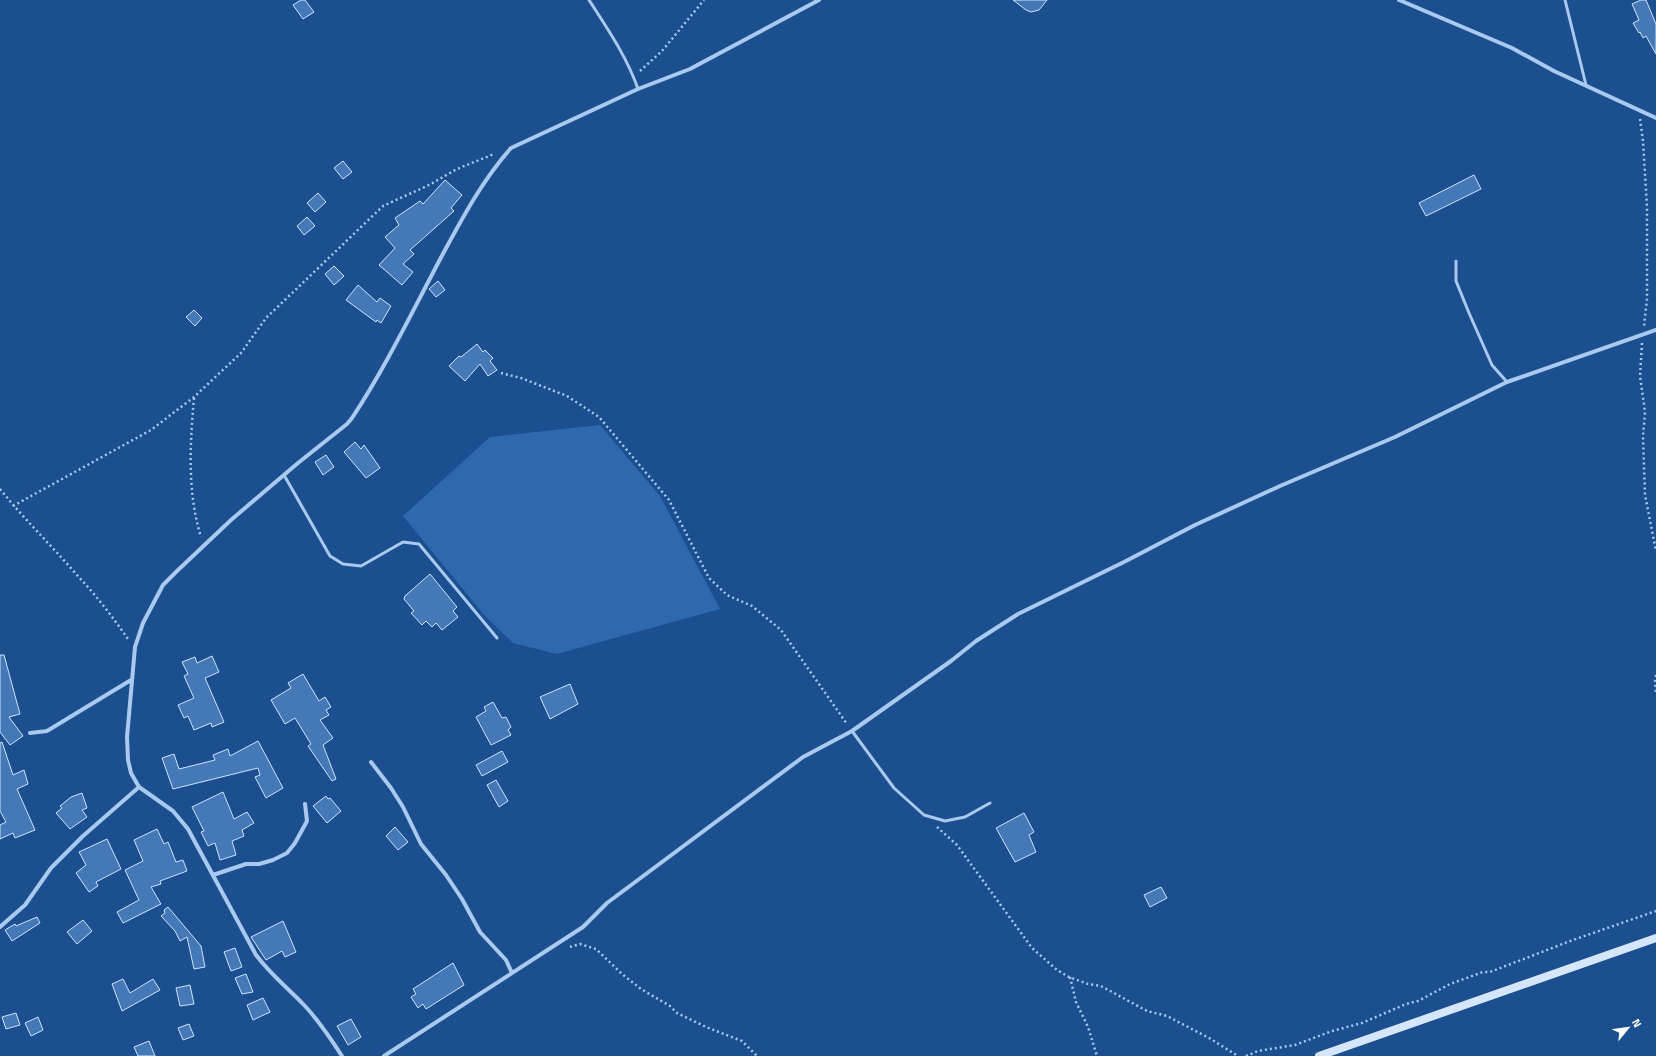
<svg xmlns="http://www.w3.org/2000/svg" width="1656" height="1056" viewBox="0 0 1656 1056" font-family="'Titillium Web',sans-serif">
<rect width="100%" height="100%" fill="#1b4f8f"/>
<path fill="#2e69ad" d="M600,425L660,496L720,609L557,654L513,643L485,616L403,516L490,437Z"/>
<path fill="#4478b7" stroke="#cfe3fa" d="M301,0H305L314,12L303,19L293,5Z
M1013,0H1047L1039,10L1031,12L1026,10Z
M1641,0H1646L1656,24V54L1646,36L1643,38L1640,32L1639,33L1633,23L1639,20L1632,4Z
M343,161L352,172L343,179L334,168Z
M1474,175L1481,189L1426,216L1419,203Z
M445,180L462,195L451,208L454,211L410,250L414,254L403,264L413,272L402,285L379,265L395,248L385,237L399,225L395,218L420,201L423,204Z
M318,193L326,202L315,212L307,203Z
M307,217L315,226L304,235L297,226Z
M334,266L344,276L334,285L325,274Z
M438,281L445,290L436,297L429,289Z
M358,285L377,302L380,298L391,306L381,323L377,320L376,322L346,300Z
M194,310L202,318L195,326L186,317Z
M477,344L483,352L485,350L493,358L490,361L497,370L488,376L480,364L465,381L449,366L459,356L461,357Z
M355,442L361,449L364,445L380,468L366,478L344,452Z
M326,455L334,467L323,475L315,462Z
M430,574L457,607L453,611L458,617L442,630L436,623L432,627L426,621L422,625L411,613L414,611L404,599L405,596Z
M0,655H4L20,714L9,717L23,736L10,745L0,732Z
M212,656L219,672L205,678L224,722L212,727L211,723L194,730L188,716L184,718L178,705L194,698L184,676L188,674L182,662L195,657L197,663Z
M303,674L319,701L325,697L331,707L326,710L329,715L320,720L333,738L323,745L336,779L332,781L308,746L311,744L295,718L285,724L271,700L291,688L288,683Z
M570,684L578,704L550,719L540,697Z
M493,702L502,718L506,717L511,727L508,730L511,735L491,745L476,717L486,711L484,707Z
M258,741L283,788L266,798L255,777L260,775L258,768L173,789L162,758L174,754L179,769L215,760L213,755L228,749L230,756Z
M2,742L13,775L24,770L28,784L17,789L35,830L15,838L13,833L0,839V825L6,822L0,811V743Z
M502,751L508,762L482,776L476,765Z
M496,780L508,801L499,807L487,785Z
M223,792L234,819L247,812L254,823L242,830L244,836L232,841L236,855L220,860L215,843L208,846L201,832L204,831L192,807Z
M82,793L87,808L82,810L87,817L70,829L56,813L62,808L60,806L71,797Z
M326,796L328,799L330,798L341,811L327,823L313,806Z
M1024,813L1034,832L1029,835L1036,852L1015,862L996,828Z
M395,827L408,842L398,850L386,836Z
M157,829L164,844L168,842L176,862L183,860L187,871L160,881L161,884L151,887L161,904L123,923L117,912L139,900L125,870L143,861L134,840Z
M107,839L121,869L96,882L98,886L89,892L76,873L86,865L79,852Z
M1161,887L1167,898L1150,907L1144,895Z
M168,907L201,946L205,967L194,969L187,937L180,941L175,931L161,916L165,913L164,910Z
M37,917L40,923L12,941L5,930L15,924L16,926Z
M83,920L92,931L77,944L67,932Z
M283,921L296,952L285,957L282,951L266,960L251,937Z
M235,948L242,967L231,971L224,952Z
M453,963L464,985L426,1009L423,1004L418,1008L411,997L416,994L413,989Z
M246,974L253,992L242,994L235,978Z
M123,979L130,993L153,979L160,990L122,1011L112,984Z
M190,985L194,1004L180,1006L176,988Z
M263,998L270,1012L253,1020L247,1005Z
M16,1013L20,1025L6,1029L2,1017Z
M38,1017L43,1030L31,1036L25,1023Z
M351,1019L361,1037L348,1045L337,1026Z
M189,1024L194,1036L183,1040L178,1028Z
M149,1041L155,1056H138L134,1047Z"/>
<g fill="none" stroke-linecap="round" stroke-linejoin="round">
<path stroke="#a9c9ee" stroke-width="2.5" stroke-dasharray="2 3" stroke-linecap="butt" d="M640,71L662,51L704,0
M1640,119L1643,141L1647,207V299L1644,326
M1642,343L1640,376L1645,412L1643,437L1645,495L1656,551
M501,373L521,378L567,396L599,417L669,500L709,578L727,595L752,606L781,630L847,724
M194,398C190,444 187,492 201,537
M0,489C24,519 51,545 76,574C95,594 112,616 128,639
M13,506L151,430L194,397L241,353L266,318L383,206L429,185L457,169L494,154
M1656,675L1655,680L1656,694
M937,827L957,845L1032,948L1057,970L1069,977L1088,984L1101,986L1147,1011L1167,1016L1209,1038L1238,1056
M570,947L580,944L596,949L622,974L641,989L670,1006L677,1013L706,1027L742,1041L757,1056
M1070,977L1076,1002L1088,1027L1097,1056
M1246,1056L1258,1051L1295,1045L1332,1031L1362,1023L1406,1004L1418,1001L1450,984L1483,972H1490L1573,940L1656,911"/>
<path stroke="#a9c9ee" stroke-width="3" d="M589,0C607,28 627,57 638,89
M1565,0L1586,85
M1456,261V281L1469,313L1492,365L1507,382
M284,475L330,556L343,564L361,566L403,542L419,544L497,638
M852,731L894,788L924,815L945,821L965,817L990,803"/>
<path stroke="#a9c9ee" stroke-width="4" d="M1399,0L1512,48L1554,71L1656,118
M30,733L47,731L131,680
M371,762L391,788L403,807L421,844L446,875L462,899L480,932L506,960L512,973
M213,875L246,864H259L273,860L287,853L295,843L307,821L305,804
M0,927L25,905L51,868L83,836L139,787
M342,1056C331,1039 319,1021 305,1006C288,988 272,976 256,955L188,829L173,811L139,787L131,773L128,760L127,737L135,647L143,623L163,585L177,571L231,520L298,463L347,424L352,418C387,365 415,306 445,250C464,215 484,178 511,148L638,89L690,69L819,0
M384,1056L583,927L607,903L803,757L852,731L951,661L976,641L1018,614L1124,562L1195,525L1280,486L1395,437L1507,382L1656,330"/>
<path stroke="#d6e6fa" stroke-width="8" d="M1319,1056L1656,938"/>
</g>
<g transform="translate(1628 1028) rotate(61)" stroke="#1b4f8f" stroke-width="3" paint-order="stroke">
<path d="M0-3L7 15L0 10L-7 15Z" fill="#ffffff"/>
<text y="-6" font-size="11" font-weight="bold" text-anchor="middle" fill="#ffffff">N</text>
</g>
</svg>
